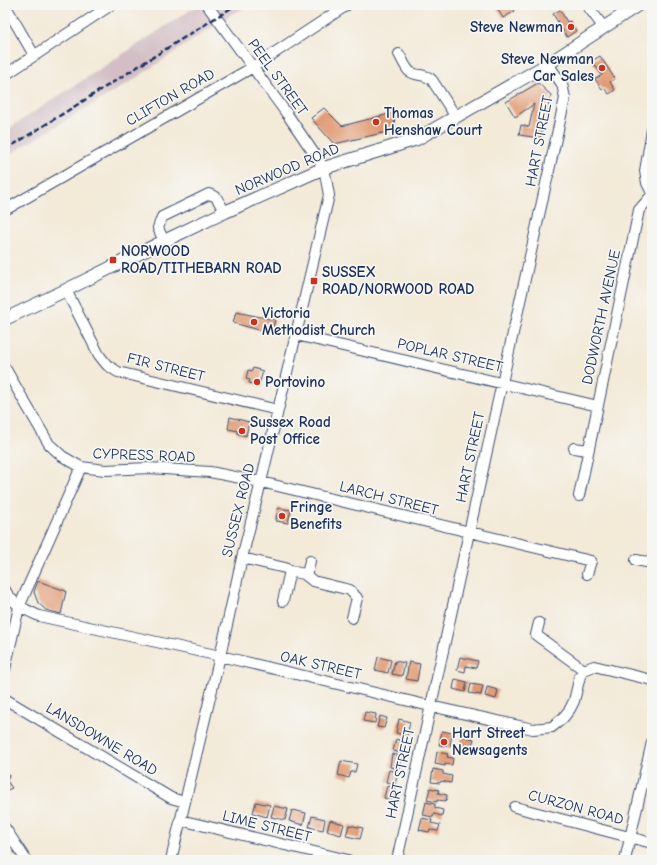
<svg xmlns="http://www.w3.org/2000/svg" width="657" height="865" viewBox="0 0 657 865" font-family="'Comic Neue',sans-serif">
<rect width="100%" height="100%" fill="#f6f6f2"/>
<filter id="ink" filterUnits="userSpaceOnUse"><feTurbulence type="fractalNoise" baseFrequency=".025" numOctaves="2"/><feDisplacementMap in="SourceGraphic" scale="8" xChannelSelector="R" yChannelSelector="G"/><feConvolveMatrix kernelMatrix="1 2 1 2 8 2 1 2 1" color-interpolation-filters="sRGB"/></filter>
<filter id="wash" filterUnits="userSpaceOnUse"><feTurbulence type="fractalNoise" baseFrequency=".012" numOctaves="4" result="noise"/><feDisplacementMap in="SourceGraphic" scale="16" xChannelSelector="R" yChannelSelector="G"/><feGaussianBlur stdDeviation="0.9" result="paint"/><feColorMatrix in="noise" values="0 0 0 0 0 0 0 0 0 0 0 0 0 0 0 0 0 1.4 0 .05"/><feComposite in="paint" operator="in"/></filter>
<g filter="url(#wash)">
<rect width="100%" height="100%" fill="#f3ead8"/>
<path fill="#d2bec4" d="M198,5H251L230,15L130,82L5,157V131Z"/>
<g id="blocks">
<path fill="#e0986f" d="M495,5H510L515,11L503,18Z
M560,10L567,22L570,21L576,31L567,37L553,14Z
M600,56L615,79L610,82L615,90L609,94L604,88L602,89L595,79L602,75L592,61Z
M538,83L551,95L540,138L519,135L521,125L529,127L534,104L515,117L506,102Z
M324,108L342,126L393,113L396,130L334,144L311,118Z
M236,312L275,320L271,333L233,323Z
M253,368L263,371L259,385L249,383L250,380L246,379L248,370L252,371Z
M230,417L249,422L246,436L237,433L238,431L228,429Z
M278,508L291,510L288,523L276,521Z
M38,581L66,591L61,614L46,610L38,603L34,592Z
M378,657L391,660L388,673L375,670Z
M460,657L478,661L476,668L466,666L465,672L457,670Z
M395,661L405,663L402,676L392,674Z
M409,662L420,664L417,681L406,679Z
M455,679L467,682L465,692L453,689Z
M471,684L483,686L481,695L469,693Z
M487,687L498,690L496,699L485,696Z
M365,712L376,714L375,723L363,721Z
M380,716L387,718L384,728L377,727Z
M399,719L410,722L407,736L396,733Z
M442,731L452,733L450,747L439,745Z
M462,736L474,739L471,748L460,745Z
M396,739L405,742L402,753L393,751Z
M437,752L448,754L447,757L453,758L452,765L445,764V766L435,764Z
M392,754L401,756L399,769L390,767Z
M341,761L357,764L355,772H351L349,778L338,775Z
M433,769L443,771V774L452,776L451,783L441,781L440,783L431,782Z
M389,770L398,772L395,784L386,782Z
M5,774L9,775L7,781L12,788L5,791Z
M387,786L395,788L393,800L384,798Z
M430,788L439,790L438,793L447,795L446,801L437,800V802L427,800Z
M256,802L270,805L267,817L253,813Z
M426,802L435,804V808L443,810L442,816L434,814L433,817L423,815Z
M274,806L288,809L285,820L271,817Z
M292,810L306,813L303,825L289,821Z
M312,816L325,819L323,830L309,827Z
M422,818L432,820L431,823L440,825L438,831L430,830L429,832L419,830Z
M330,820L344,824L341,835L327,831Z
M349,825L363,828L360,839L346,836Z"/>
</g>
</g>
<g filter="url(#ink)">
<use href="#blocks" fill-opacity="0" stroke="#3b4b70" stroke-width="1"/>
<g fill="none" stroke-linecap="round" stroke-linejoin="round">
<defs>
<path id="minor" d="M5,5L34,55
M587,5L604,28
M399,54C402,59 405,67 409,71C416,77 425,73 432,80L456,117
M5,75L111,5
M652,130L645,171L647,183L652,193
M5,210L253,67L347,5
M164,241L158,228L162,217L209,194L216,197L225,212
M66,290L99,355L107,365L118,372L278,410
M296,335L598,406
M5,368L49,444L62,456L81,467L105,470L149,468L210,472L261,482L591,561L587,574
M574,448L588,450
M579,496L639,210L652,195
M242,558L285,568L290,571L304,574L313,581L350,590L357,598L352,618
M636,560L652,563
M304,574L308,570L310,561
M5,590C12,604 26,610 39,616L220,656L430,706L533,729L552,727L563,718L570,709L574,701L580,676L584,670
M283,601L290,571
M539,623L536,635L584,670
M5,669L19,607L81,467
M584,670L594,666L652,680
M5,699L171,798L185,802
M515,807L652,843
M180,820L348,860
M5,828L26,860
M171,860L220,656L242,558L261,482L329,195L324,168L287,114L207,5
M397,860C451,606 510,352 565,98L562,84L548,64
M625,860L652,742"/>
<path id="major" d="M5,319L66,290L164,241L225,212L324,168L417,139L548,64L638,5"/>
</defs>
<use href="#minor" stroke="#3b4b70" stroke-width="12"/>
<use href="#major" stroke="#3b4b70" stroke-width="14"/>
<use href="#minor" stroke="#fff" stroke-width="10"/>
<use href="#major" stroke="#fff" stroke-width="12"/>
<path stroke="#1b2f5e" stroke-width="2.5" stroke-dasharray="6 3" stroke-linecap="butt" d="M5,150L236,5"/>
</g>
</g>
<g fill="#c8321e" stroke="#f6f6f2" stroke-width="1.5">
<circle cx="571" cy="27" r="4"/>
<circle cx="602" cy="68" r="4"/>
<circle cx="376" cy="122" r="4"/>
<rect x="109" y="256" width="8" height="8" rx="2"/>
<rect x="310" y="277" width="8" height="8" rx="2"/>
<circle cx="254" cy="322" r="4"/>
<circle cx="257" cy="382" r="4"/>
<circle cx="242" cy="431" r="4"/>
<circle cx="282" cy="516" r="4"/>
<circle cx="444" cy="742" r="4"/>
</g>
<g text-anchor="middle" stroke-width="3.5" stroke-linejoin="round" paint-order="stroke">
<g font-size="15" font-weight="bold" fill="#1b2f5e" stroke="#f6f6f2" text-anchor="start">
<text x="563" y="32" text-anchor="end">Steve Newman</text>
<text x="594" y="64" text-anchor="end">Steve Newman<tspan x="594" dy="17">Car Sales</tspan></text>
<text x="384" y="118">Thomas<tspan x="384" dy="17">Henshaw Court</tspan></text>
<text x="121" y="256">NORWOOD<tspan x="121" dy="17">ROAD/TITHEBARN ROAD</tspan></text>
<text x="322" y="277">SUSSEX<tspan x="322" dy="17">ROAD/NORWOOD ROAD</tspan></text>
<text x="262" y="318">Victoria<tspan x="262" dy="17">Methodist Church</tspan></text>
<text x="265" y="387">Portovino</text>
<text x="250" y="427">Sussex Road<tspan x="250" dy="17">Post Office</tspan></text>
<text x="290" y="512">Fringe<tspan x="290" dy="17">Benefits</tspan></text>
<text x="452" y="738">Hart Street<tspan x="452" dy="17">Newsagents</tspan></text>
</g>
<g font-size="15" fill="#1b2f5e" stroke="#f6f6f2">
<text transform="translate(278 77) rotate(54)" y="5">PEEL STREET</text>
<text transform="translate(170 97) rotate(-30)" y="5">CLIFTON ROAD</text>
<text transform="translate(539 141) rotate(-79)" y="5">HART STREET</text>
<text transform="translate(287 169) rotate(-23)" y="5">NORWOOD ROAD</text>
<text transform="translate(601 317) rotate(-78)" y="5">DODWORTH AVENUE</text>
<text transform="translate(450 355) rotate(13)" y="5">POPLAR STREET</text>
<text transform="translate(166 367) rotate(14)" y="5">FIR STREET</text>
<text transform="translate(144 455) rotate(2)" y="5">CYPRESS ROAD</text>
<text transform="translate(470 457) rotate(-78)" y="5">HART STREET</text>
<text transform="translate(389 498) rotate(14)" y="5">LARCH STREET</text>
<text transform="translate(238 510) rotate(-76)" y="5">SUSSEX ROAD</text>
<text transform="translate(321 665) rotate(13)" y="5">OAK STREET</text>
<text transform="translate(102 739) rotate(31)" y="5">LANSDOWNE ROAD</text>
<text transform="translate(400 773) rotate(-78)" y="5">HART STREET</text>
<text transform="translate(576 807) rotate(15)" y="5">CURZON ROAD</text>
<text transform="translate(267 826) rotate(14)" y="5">LIME STREET</text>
</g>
</g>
<rect width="657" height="865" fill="none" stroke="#f6f6f2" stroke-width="20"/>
</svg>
